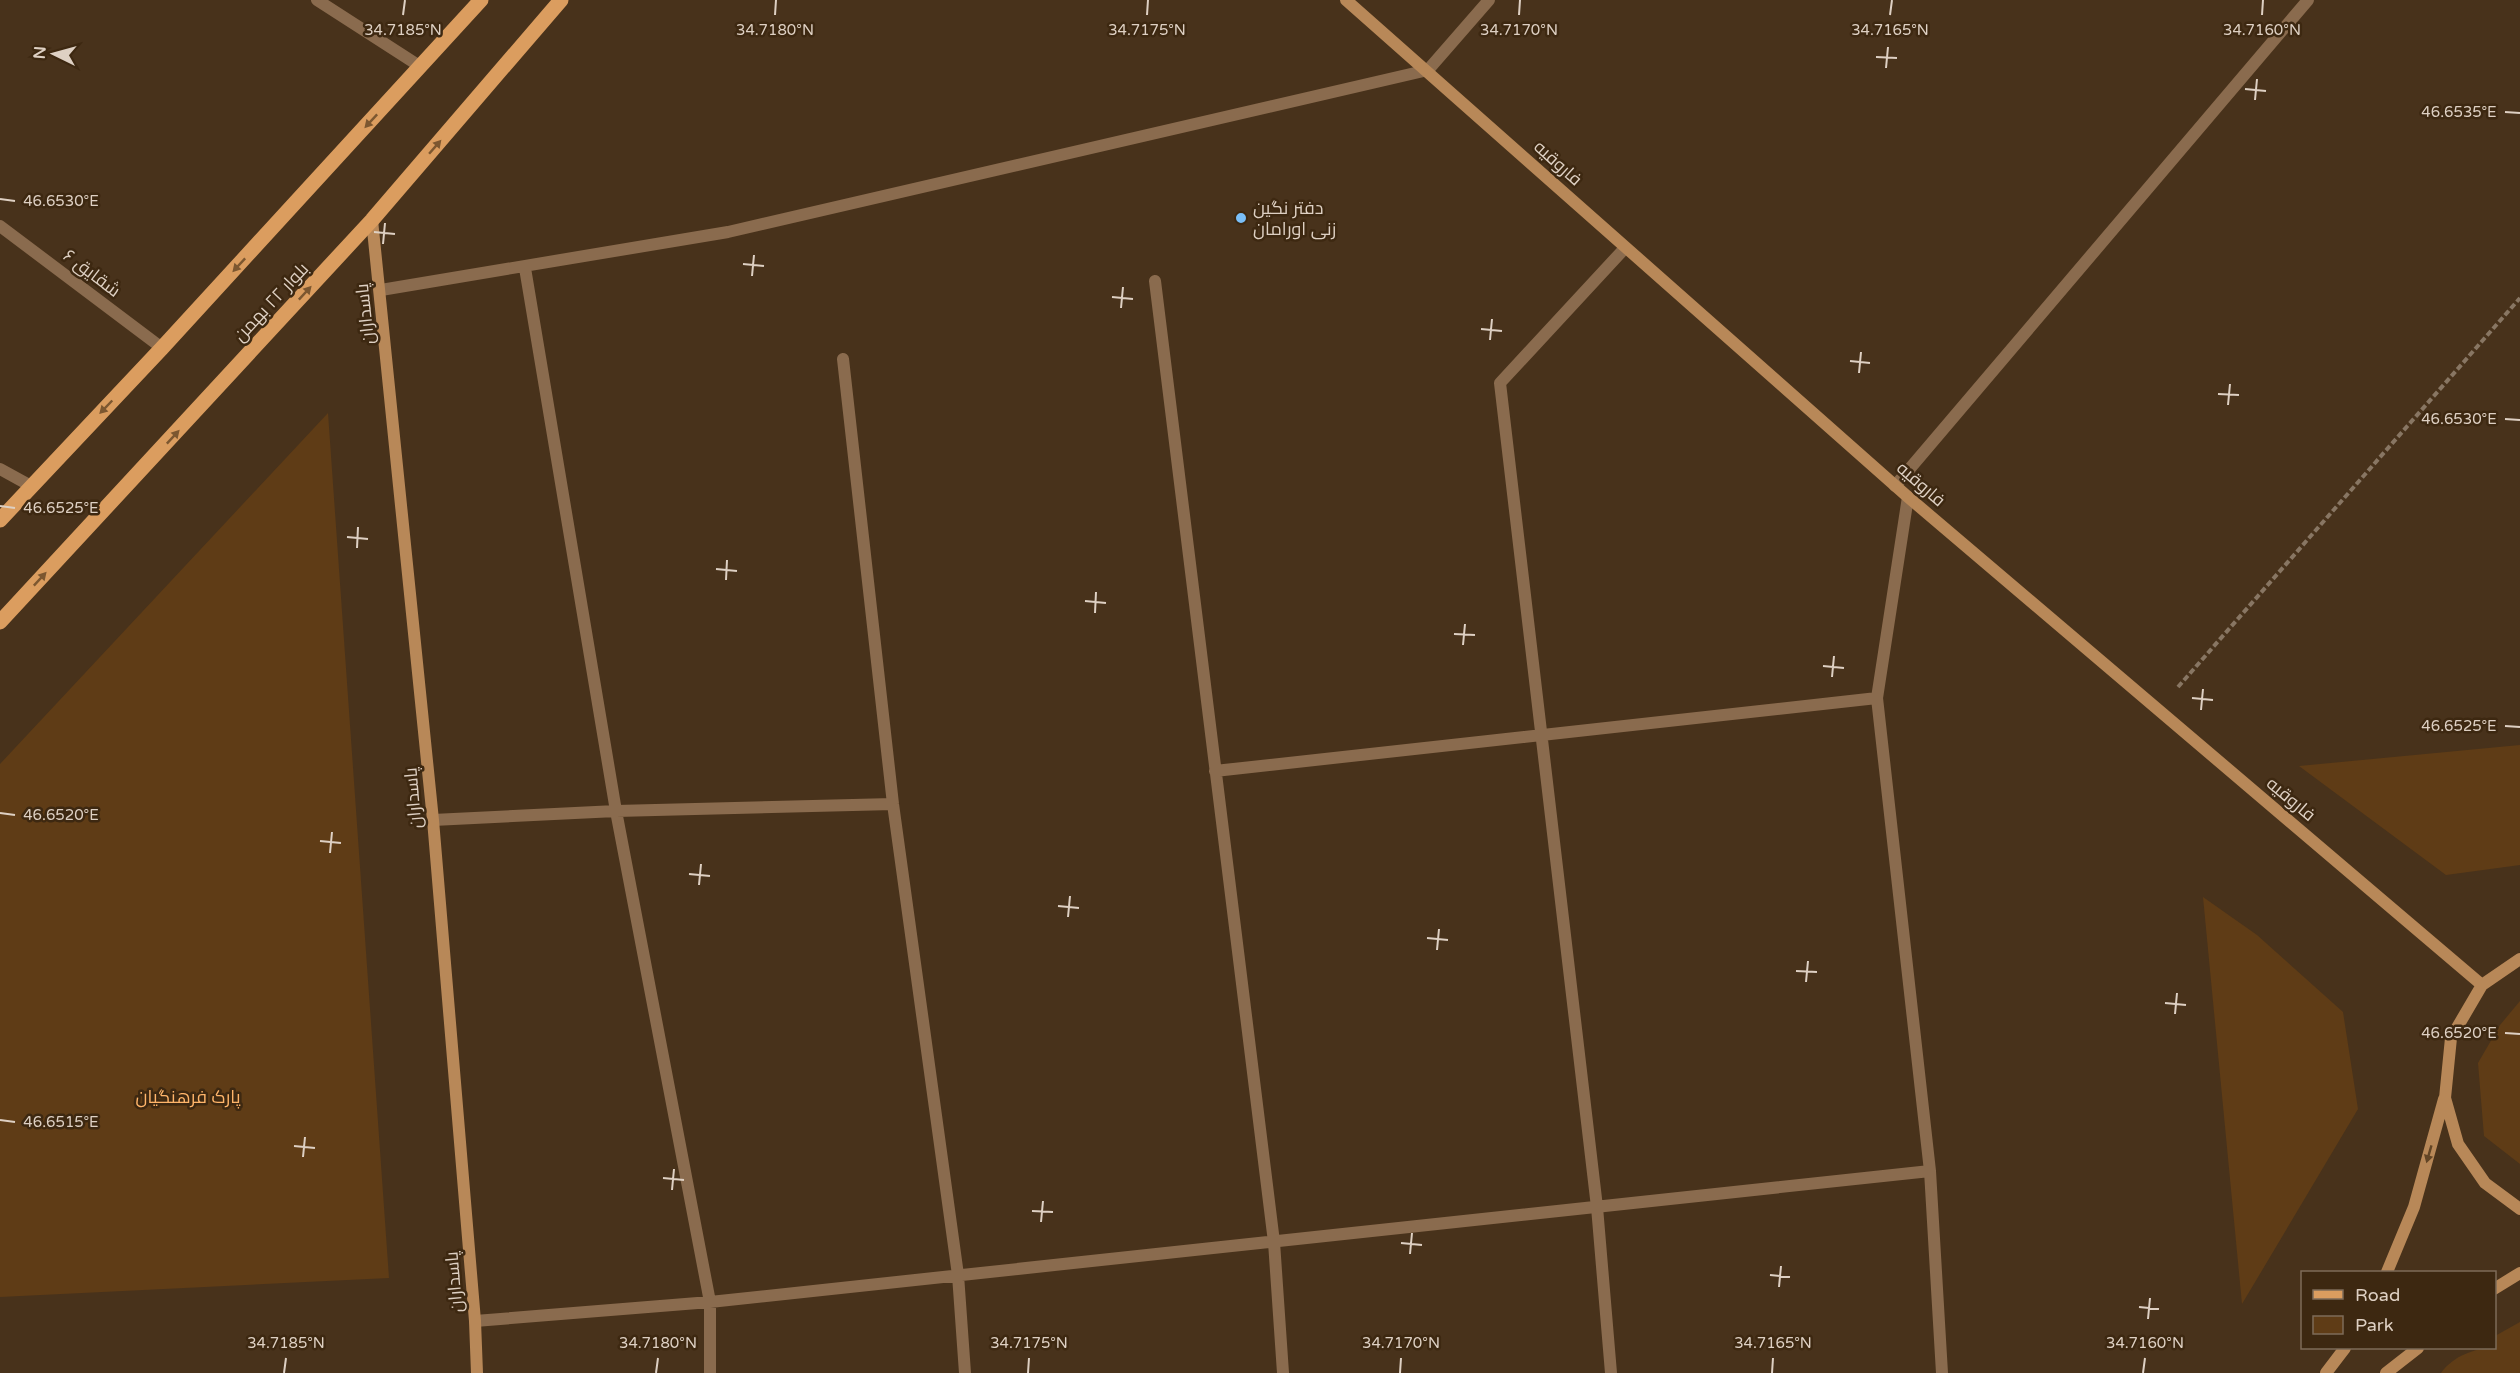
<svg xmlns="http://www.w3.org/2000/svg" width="2520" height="1373" viewBox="0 0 2520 1373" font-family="'Varela Round',Cairo,sans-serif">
<rect width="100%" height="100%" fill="#48321b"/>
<path fill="#5f3c16" d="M328,413L389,1278L0,1297V764Z
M2520,745V865L2446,875L2299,766Z
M2203,897L2257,935L2343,1012L2358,1109L2242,1304Z
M2520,1001V1164L2484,1136L2478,1063L2500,1025Z
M2520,1322V1373H2441C2453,1356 2475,1348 2494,1348L2495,1336Z"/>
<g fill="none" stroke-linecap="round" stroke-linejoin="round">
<path stroke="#887663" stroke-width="4" stroke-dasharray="6 3" stroke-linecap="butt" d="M2178,687L2520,298"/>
<path stroke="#8a6b4e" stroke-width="12" d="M317,0L421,67
M0,226L162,348
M525,268L616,811L710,1302V1373
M1155,281L1274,1242L1283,1373
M381,290L728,232L1428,70L1489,0
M843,359L893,804L958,1275L965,1373
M0,469L31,486
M1895,486L2308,0
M1908,497L1877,698L1930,1171L1942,1373
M1215,771L1877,698
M433,820L616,811L893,804
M475,1321L710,1302L1930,1171
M1611,1373L1597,1207L1500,383L1625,248"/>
<path stroke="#b88858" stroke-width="12" d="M1346,0L1908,497L2482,985
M372,220L433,820L475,1321L477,1373
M2520,959L2482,985L2451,1038L2445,1098L2458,1144L2485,1183L2520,1209
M2387,1272L2414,1207L2444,1099
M2494,1289L2520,1273
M2326,1373L2345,1348
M2386,1373L2418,1348"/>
<path stroke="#db9d5f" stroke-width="15" d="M0,520L162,348L481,0
M0,622L372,220L561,0"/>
</g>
<defs><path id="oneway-solid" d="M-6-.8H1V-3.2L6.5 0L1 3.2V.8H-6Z" transform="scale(1.5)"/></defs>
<g fill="#7c5730">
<use href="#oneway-solid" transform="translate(371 121) rotate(133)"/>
<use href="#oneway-solid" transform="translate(435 147) rotate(-49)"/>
<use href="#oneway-solid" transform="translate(239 265) rotate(133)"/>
<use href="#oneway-solid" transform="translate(305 293) rotate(-47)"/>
<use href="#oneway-solid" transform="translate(106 407) rotate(134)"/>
<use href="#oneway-solid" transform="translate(173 437) rotate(-47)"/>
<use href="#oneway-solid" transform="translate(40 579) rotate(-47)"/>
</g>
<use fill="#624526" href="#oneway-solid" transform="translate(2429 1154) rotate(106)"/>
<path fill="none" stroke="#ded0c3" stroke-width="2" d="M403,15L405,0M775,15L776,0M1147,15L1148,0M1519,15L1520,0M1890,15L1892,0M2262,15L2263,0M1876,57L1897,58M1886,68L1888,47M2245,89L2266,91M2255,100L2257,79M2505,112L2520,113M0,199L15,201M374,232L395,234M383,244L385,223M743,264L764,266M752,276L754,255M1112,297L1133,299M1121,308L1123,287M1481,329L1502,331M1490,340L1492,319M1850,361L1870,363M1859,373L1861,352M2218,394L2239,395M2228,405L2230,384M2505,419L2520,420M0,506L15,508M347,537L368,539M357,548L358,527M716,569L737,571M726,580L727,560M1085,601L1106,603M1095,613L1096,592M1454,634L1475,635M1463,645L1465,624M1823,666L1844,668M1832,677L1834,656M2192,698L2213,700M2201,710L2203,689M2505,726L2520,727M0,813L15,815M320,841L341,843M330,853L332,832M689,874L710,876M699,885L701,864M1058,906L1079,908M1068,917L1070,896M1427,938L1448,940M1437,950L1439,929M1796,971L1817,972M1806,982L1808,961M2165,1003L2186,1005M2175,1014L2177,993M2505,1033L2520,1034M0,1120L15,1122M294,1146L315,1148M303,1157L305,1137M663,1178L684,1180M672,1190L674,1169M1032,1211L1053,1212M1041,1222L1043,1201M1401,1243L1422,1245M1410,1254L1412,1233M1770,1275L1790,1277M1779,1287L1781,1266M2139,1307L2159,1309M2148,1319L2150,1298M284,1373L286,1358M656,1373L658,1358M1028,1373L1029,1358M1400,1373L1401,1358M1772,1373L1773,1358M2143,1373L2145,1358"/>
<circle fill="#7abff8" stroke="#3d2811" stroke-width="2" cx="1241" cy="218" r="6"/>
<g text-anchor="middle" stroke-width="5" stroke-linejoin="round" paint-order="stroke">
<g font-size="18" fill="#ded0c3" stroke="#3d2811">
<text transform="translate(1558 163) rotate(42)" y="6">فاروقیه</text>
<text transform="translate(92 273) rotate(37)" y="6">شقایق ۶</text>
<text transform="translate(271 302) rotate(-47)" y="6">بلوار ۲۲ بهمن</text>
<text transform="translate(365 314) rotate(-96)" y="6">پاسداران</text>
<text transform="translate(1921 484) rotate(41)" y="6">فاروقیه</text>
<text transform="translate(413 798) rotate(-95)" y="6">پاسداران</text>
<text transform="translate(2291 799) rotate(40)" y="6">فاروقیه</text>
<text transform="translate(454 1282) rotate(-95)" y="6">پاسداران</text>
</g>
<g font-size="18" fill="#ded0c3" stroke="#3d2811" text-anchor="start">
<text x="1253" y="214">دفتر نگین<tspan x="1253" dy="21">زنی اورامان</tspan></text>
</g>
<g font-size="18" fill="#ffb56a" stroke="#3d2811">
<text x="188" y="1103">پارک فرهنگیان</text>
</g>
</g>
<g font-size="15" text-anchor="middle" fill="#ded0c3" stroke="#3d2811" stroke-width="5" stroke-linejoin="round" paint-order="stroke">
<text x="403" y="35">34.7185°N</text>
<text x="775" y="35">34.7180°N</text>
<text x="1147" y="35">34.7175°N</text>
<text x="1519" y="35">34.7170°N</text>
<text x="1890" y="35">34.7165°N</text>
<text x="2262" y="35">34.7160°N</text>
<text x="2459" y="117">46.6535°E</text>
<text x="61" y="206">46.6530°E</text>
<text x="2459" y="424">46.6530°E</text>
<text x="61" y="513">46.6525°E</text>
<text x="2459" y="731">46.6525°E</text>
<text x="61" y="820">46.6520°E</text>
<text x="2459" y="1038">46.6520°E</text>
<text x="61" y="1127">46.6515°E</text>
<text x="286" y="1348">34.7185°N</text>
<text x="658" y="1348">34.7180°N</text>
<text x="1029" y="1348">34.7175°N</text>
<text x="1401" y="1348">34.7170°N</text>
<text x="1773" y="1348">34.7165°N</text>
<text x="2145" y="1348">34.7160°N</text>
</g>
<rect x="2301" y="1271" width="195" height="78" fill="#3d2811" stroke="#7d6b58" stroke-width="1.5"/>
<rect x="2313" y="1290" width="30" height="9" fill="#db9d5f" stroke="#7d6b58" stroke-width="1.5"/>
<text x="2355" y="1301" font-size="18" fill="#ded0c3">Road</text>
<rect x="2313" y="1316" width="30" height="18" fill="#5f3c16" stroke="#7d6b58" stroke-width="1.5"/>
<text x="2355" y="1331" font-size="18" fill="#ded0c3">Park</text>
<g transform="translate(54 54) rotate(275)" stroke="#3d2811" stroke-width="4.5" paint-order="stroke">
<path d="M0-4.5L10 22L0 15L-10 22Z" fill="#ded0c3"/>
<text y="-9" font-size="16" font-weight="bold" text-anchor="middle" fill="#ded0c3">N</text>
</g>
</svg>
